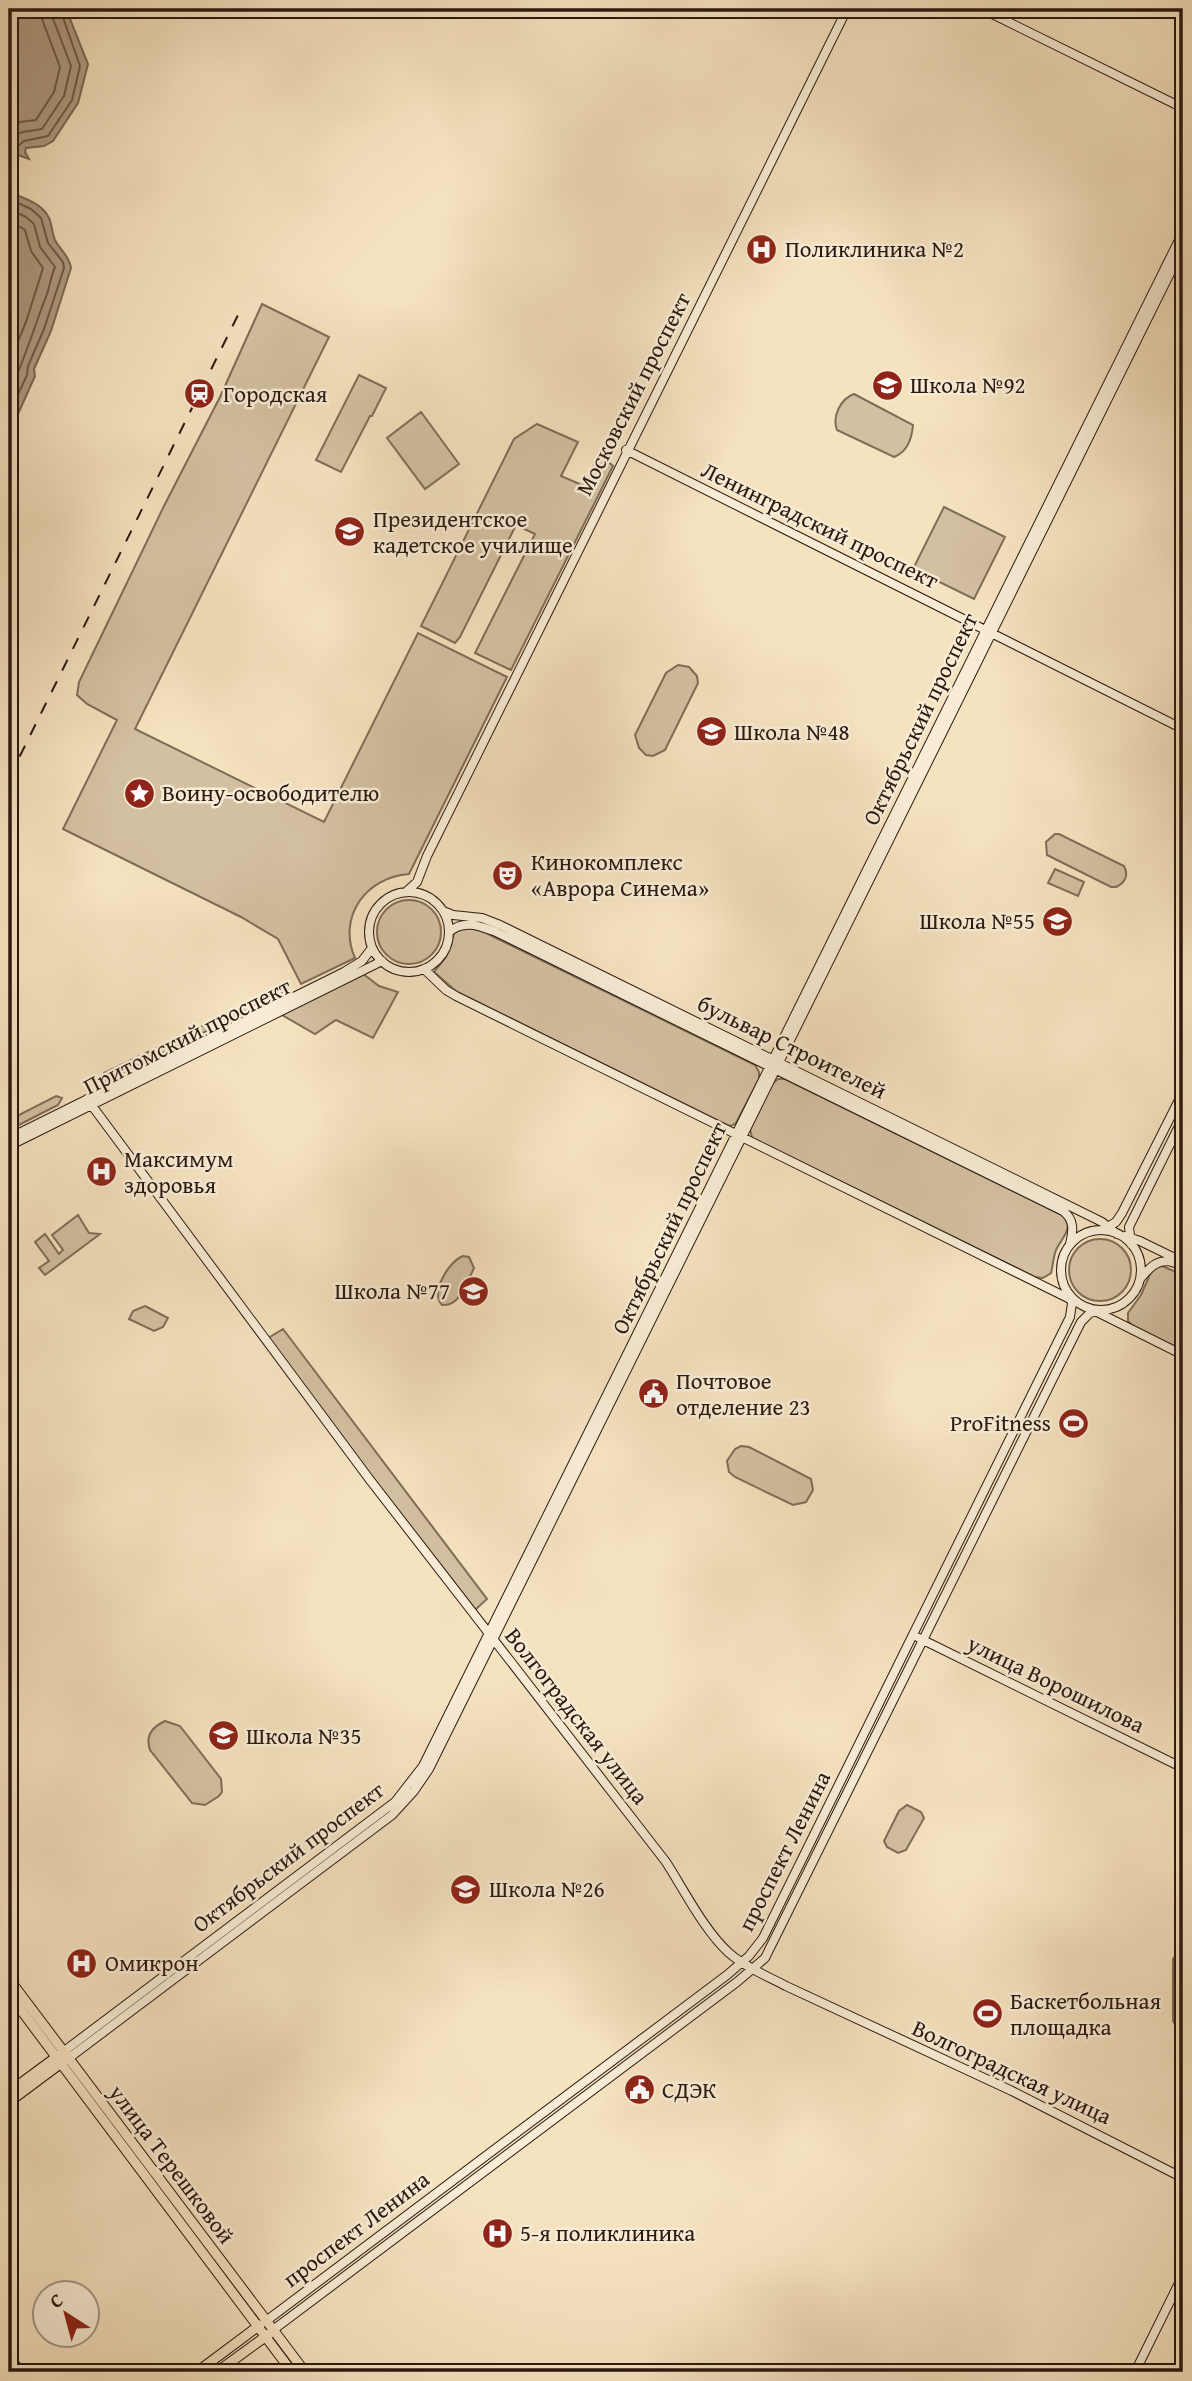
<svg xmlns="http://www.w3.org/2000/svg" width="1192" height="2381" viewBox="0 0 1192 2381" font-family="'Gentium Book Plus',serif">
<rect width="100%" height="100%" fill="#f5e2bf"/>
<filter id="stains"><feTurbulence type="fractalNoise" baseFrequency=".00286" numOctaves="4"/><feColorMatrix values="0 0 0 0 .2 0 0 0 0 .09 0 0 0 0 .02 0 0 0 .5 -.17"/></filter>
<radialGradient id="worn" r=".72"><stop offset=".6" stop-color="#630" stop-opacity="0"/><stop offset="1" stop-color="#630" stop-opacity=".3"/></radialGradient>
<path fill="#d3c0a1" stroke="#7f6c58" stroke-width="2" d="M262,304L329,337L135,729L324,822L418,633L507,677L409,874C366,877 337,917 355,958L301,984L278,939L241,917L63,829L117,720L87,704L77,695L79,682L164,506L220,397Z
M359,375L386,388L372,416H370L341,472L316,460Z
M854,394L913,425C912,438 907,452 894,457L837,430C832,417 840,399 854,394Z
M421,412L459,464L425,489L387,438Z
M537,424L578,442L561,476L584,486L599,456L603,457L613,466L511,670L475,653L535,534L516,525L460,637L455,643L421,626L514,439Z
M944,507L1005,537L974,599L913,569Z
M678,665L689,667L697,676L698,683L665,750L653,756L646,755L639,748L635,735L666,673Z
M1055,834H1059L1124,866C1129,875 1125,883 1116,887H1111L1047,855L1046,842Z
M1055,869L1084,882L1078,896L1048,883Z
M377 932a32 32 0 1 1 64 0a32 32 0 1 1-64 0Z
M460,928H474L486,933L755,1065L759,1072V1079L736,1123L731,1126L727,1125L457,992L434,972L446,957L454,933Z
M362,973L379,986L398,992L373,1038L336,1020L315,1034L282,1015V1013Z
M280,989H284L283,993L106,1081L103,1077L104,1073Z
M778,1079H785L1062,1215C1075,1228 1062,1237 1056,1250C1053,1258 1053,1266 1051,1273L1043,1278L1035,1277L752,1138L750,1129L772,1084Z
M56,1096L62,1098L58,1105L9,1130V1120Z
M78,1215L89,1233L100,1234L45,1275L39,1268L49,1261L35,1242L45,1234L59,1254L63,1250L52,1235Z
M1069 1270a31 31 0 1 1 62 0a31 31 0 1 1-62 0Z
M463,1256L469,1257L474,1268C467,1282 460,1307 442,1305C430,1293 448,1262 463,1256Z
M1162,1266L1183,1275V1351L1133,1326L1128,1321V1313L1141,1295L1151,1272L1157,1267Z
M145,1306L168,1318L163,1327L154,1331L129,1319L133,1311Z
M283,1329L487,1599L475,1610L265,1340Z
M741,1446L749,1447L811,1479L813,1490L806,1502L793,1505L735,1477L729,1472L727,1461L735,1449Z
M165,1721L180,1726L221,1779L222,1792L219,1796L205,1805L192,1803L150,1750C145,1736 152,1727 165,1721Z
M907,1805L921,1812L924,1818L906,1850L898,1853L887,1847L884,1841L899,1811Z
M1183,1945V2029L1176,2026L1173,2021V1959Z"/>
<path fill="#b09d84" stroke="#7b6856" stroke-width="2" d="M9,9H66L88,64L78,103L53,141L44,146L26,148L25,152L29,159L9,152Z
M9,192C23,198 42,203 49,218C52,225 52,233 55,240C60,250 69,255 71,268L51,331L34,369L35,376L9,434Z"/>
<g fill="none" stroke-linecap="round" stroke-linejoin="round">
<path stroke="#6e5a4a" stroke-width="2" d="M9,127L20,122L36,120L54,92L60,67L42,19L41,9
M9,137L23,132L42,129L64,96L71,66L52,16L51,9
M9,146L17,147L24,141L48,136L72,100L80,66L60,9
M9,199L31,209L41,218L48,243L63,262L64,268L44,329L28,366L27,375L9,414
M9,209L26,217L34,224L40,247L55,267C51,276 50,285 47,294C34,327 24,362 9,393
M9,220L25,230L31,251L43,268L26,322L9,363"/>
<defs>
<path id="secondary" d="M982,9L1183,108
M626,450L1183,729
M407,891L417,882L427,856C566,573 707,291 847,9
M369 932a40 40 0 1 1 80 0a40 40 0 1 1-80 0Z
M443,911L453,915L482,918L500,925L1102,1222L1117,1234
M449,932C464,919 480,926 496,932L1063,1211C1075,1220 1073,1231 1070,1244
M424,969L446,990L456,996L1078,1303
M87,1099L370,1480L666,1862C684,1890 704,1930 729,1953C745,1967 767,1976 786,1986L1012,2091L1183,2178
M9,1138L344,972L362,961L372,948
M9,1146L382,961
M1106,1228L1116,1222L1122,1213L1183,1092
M1061 1270a40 40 0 1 1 80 0a40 40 0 1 1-80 0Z
M1125,1236L1140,1241L1183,1262
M1131,1244L1129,1227L1183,1118
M1140,1279C1150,1267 1159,1257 1175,1263
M1095,1311L1183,1355
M919,1638L1183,1768
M63,2052L395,1802L423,1766L1183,232
M69,2058L392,1815L414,1791L429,1769L1183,247
M266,2321L727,1975L749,1956L763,1938L1070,1317L1072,1303L1067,1291
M273,2330L737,1982L765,1958L1081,1322L1090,1313L1102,1310
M9,2356L21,2372
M1135,2372L1183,2275"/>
<path id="primary" d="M9,1979L305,2372
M9,1994L292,2372
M9,2092L59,2055
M9,2102L64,2061
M197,2372L260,2325
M217,2372L269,2334"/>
</defs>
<use href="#secondary" stroke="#2b1810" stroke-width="10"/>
<use href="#primary" stroke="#2b1810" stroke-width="11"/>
<use href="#secondary" stroke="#f8ecd5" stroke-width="8"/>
<use href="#primary" stroke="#f5e2bf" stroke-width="9"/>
<path stroke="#2b1810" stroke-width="2" stroke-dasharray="12 12" stroke-linecap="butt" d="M9,778L238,315"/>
</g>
<defs>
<symbol id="hospital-disc" viewBox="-11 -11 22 22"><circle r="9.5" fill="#8f2418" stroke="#f8ecd5"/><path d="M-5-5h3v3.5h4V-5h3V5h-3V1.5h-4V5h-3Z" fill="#fff"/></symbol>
<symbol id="school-disc" viewBox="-11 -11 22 22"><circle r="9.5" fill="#8f2418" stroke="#f8ecd5"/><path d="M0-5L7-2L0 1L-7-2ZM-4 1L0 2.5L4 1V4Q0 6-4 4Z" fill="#fff"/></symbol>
<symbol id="station-disc" viewBox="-11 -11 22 22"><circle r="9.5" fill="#8f2418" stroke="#f8ecd5"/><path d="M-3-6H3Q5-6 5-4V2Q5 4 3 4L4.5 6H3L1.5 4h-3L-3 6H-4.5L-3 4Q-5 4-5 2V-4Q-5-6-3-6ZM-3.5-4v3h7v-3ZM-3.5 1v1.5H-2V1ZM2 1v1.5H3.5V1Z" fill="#fff"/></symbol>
<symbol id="university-disc" viewBox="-11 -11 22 22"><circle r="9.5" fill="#8f2418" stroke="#f8ecd5"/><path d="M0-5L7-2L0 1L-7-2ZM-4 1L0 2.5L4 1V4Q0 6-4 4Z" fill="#fff"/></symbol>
<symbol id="sight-disc" viewBox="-11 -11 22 22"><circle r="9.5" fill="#8f2418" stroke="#f8ecd5"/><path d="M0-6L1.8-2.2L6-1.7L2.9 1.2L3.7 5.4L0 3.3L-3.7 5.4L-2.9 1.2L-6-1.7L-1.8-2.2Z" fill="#fff"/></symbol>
<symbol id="theatre-disc" viewBox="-11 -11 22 22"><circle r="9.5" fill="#8f2418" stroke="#f8ecd5"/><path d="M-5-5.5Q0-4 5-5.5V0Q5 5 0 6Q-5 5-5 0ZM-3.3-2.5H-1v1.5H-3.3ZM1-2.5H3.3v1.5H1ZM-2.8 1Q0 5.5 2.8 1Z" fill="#fff"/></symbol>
<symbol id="civic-disc" viewBox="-11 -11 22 22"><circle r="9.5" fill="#8f2418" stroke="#f8ecd5"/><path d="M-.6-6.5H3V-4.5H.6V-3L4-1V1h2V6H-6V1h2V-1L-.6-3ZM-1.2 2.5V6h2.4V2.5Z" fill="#fff"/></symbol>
<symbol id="stadium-disc" viewBox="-11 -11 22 22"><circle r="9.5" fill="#8f2418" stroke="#f8ecd5"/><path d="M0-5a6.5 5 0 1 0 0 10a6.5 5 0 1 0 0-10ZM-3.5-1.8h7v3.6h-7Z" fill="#fff"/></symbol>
</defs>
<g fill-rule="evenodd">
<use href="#hospital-disc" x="744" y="232" width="35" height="35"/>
<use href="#school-disc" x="870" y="368" width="35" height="35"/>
<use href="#station-disc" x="182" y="376" width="35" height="35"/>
<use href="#university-disc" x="332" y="514" width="35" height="35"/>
<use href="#school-disc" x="694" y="714" width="35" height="35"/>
<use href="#sight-disc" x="122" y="776" width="35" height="35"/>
<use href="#theatre-disc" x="490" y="858" width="35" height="35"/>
<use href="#school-disc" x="1040" y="904" width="35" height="35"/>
<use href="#hospital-disc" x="84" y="1154" width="35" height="35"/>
<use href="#school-disc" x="456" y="1274" width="35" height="35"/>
<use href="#civic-disc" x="636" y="1376" width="35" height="35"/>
<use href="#stadium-disc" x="1056" y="1406" width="35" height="35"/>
<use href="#school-disc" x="206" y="1718" width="35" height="35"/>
<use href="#school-disc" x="448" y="1872" width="35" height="35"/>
<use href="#hospital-disc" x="64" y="1946" width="35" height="35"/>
<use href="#stadium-disc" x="970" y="1996" width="35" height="35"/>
<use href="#civic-disc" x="622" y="2072" width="35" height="35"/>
<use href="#hospital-disc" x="480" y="2216" width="35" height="35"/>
</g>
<g text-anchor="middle" stroke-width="5" stroke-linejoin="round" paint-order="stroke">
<g font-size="23" fill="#2b1810" stroke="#f8ecd5" text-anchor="start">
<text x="785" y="257">Поликлиника №2</text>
<text x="910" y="393">Школа №92</text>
<text x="223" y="402">Городская</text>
<text x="373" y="527">Президентское<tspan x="373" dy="26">кадетское училище</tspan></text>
<text x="734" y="740">Школа №48</text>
<text x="162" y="801">Воину-освободителю</text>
<text x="531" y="870">Кинокомплекс<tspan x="531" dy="26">«Аврора Синема»</tspan></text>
<text x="1035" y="929" text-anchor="end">Школа №55</text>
<text x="124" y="1167">Максимум<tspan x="124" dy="26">здоровья</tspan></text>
<text x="450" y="1299" text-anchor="end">Школа №77</text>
<text x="676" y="1389">Почтовое<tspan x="676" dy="26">отделение 23</tspan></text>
<text x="1051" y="1431" text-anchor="end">ProFitness</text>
<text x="246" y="1744">Школа №35</text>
<text x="489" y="1897">Школа №26</text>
<text x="105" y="1971">Омикрон</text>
<text x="1010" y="2009">Баскетбольная<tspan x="1010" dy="26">площадка</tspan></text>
<text x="662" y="2098">СДЭК</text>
<text x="520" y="2241">5-я поликлиника</text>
</g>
<g font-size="23" fill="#2b1810" stroke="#f8ecd5">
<text transform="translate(633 394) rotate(-63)" y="8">Московский проспект</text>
<text transform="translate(820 525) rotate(26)" y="8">Ленинградский проспект</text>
<text transform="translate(920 719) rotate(-64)" y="8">Октябрьский проспект</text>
<text transform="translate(187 1036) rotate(-27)" y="8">Притомский проспект</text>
<text transform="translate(792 1047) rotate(26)" y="8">бульвар Строителей</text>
<text transform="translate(669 1228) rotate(-64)" y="8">Октябрьский проспект</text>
<text transform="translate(1056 1684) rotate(26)" y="8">улица Ворошилова</text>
<text transform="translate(577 1716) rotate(52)" y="8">Волгоградская улица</text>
<text transform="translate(784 1851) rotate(-63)" y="8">проспект Ленина</text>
<text transform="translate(288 1857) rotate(-37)" y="8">Октябрьский проспект</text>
<text transform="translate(1012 2072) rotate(25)" y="8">Волгоградская улица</text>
<text transform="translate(172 2164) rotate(53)" y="8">улица Терешковой</text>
<text transform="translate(356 2229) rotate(-37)" y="8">проспект Ленина</text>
</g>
</g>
<rect width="1192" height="2381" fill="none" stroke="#f5e2bf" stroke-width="35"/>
<rect x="10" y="10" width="1171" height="2360" fill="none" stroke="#2b1810" stroke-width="3.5"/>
<rect x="18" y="18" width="1157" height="2346" fill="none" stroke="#2b1810" stroke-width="2"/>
<g transform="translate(66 2314) rotate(324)"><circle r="33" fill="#f8ecd5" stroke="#a69786" stroke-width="2"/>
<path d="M0-5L12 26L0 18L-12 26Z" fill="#8f2418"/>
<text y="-10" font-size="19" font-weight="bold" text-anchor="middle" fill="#2b1810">С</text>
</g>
<rect width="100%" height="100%" filter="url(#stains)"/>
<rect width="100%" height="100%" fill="url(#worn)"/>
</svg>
